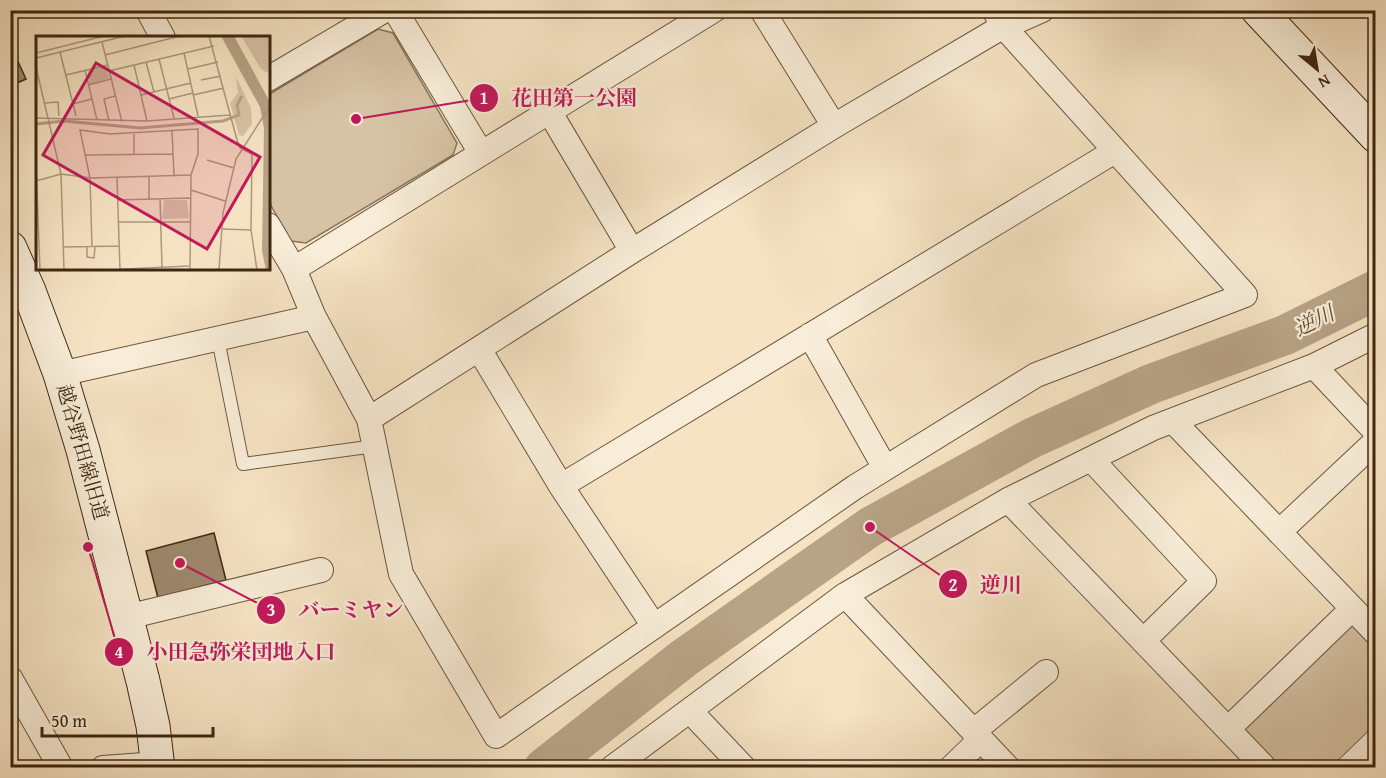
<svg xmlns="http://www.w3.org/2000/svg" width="1386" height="778" viewBox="0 0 1386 778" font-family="'Gentium Book Plus','Noto Serif JP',serif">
<rect width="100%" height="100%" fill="#f5e3c3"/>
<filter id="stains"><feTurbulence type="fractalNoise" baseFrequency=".00333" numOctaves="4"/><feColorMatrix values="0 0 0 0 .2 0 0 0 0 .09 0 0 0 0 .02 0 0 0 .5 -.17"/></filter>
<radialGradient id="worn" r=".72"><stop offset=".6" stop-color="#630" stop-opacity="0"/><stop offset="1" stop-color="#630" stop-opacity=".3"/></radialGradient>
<path fill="#d6c3a5" stroke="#8b755b" stroke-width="1.5" d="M378,29L393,33L457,143L453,155L306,243L291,241L269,202L268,95Z
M1344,625H1353L1375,648V728L1333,767H1279L1245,731V723Z"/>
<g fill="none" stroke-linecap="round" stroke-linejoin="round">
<path stroke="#b7a386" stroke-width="40" d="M544,768L684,658L870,527L1032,438L1151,384L1285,335L1376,290"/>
</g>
<path fill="#9e896e" stroke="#402711" stroke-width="1.5" d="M15,55L26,79L10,86V57Z
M214,533L226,580L158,598L146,551Z"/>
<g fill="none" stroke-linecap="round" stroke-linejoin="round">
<defs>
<path id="lane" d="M218,339L243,464L375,446"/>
<path id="street" d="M148,10L163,38
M395,10L481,153
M762,10L834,126
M268,79L385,10
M549,111L632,251
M268,225L294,269L314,317L369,419L401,574L496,736L855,487L1036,375L1245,295L1004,27L994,10
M294,269L714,10
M810,335L885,468
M479,349L561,486L1115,151
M1314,366L1376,432
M60,374L314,317
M369,419L632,251L834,126L997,30L1042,10
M1173,421L1376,633
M1091,459L1204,581L1143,641
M561,486L654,626
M1008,500L1265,768
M1279,532L1376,441
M845,595L1008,768
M127,617L321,570
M10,678L61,768
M690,711L744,768
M1228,729L1352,609
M974,731L1046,672
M103,768L158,764
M612,768L845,595L1008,500L1153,428L1314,366L1376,335
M951,768L981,739
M1348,768L1376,741"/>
<path id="secondary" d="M1258,10L1376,136
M10,248L29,291L60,374L83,450L143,681L153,726L158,768"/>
</defs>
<use href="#lane" stroke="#6d563e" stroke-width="14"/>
<use href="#street" stroke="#6d563e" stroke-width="26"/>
<use href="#secondary" stroke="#402711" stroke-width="35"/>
<use href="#lane" stroke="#f8edd8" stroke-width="12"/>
<use href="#street" stroke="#f8edd8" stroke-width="24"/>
<use href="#secondary" stroke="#f8edd8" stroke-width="33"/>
</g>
<g text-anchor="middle" stroke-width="4.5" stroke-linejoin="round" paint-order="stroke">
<g font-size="20" fill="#402711" stroke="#f8edd8">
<text transform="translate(83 452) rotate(74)" y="7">越谷野田線旧道</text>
</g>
<g font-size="21" font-style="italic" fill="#644c34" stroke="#f8edd8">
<text transform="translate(1314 321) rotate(-26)" y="7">逆川</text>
</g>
</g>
<g transform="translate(36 36)">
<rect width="234" height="234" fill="#f5e3c3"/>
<path d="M205,0H234V38L225,33ZM70,31L73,42L54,48L52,35ZM200,41L215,72L216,88L207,100L203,99L194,67L202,57ZM151,164L153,182L126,183L128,164Z" fill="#d6c3a5"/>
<path d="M185,0H198L234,66V234H230L226,215L228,92L224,71Z" fill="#b7a386"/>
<path fill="none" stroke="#b7a386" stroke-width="3" d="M0,88L28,85L104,92L187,85L203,79L201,69L206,60"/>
<path fill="none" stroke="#ad987c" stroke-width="1.5" d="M173,0L201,104L204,112L216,118L215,194L221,234M66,6L86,86M24,16L40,80M0,17L68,0M148,17L162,80M69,19L144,0M0,22L89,0M123,23L138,82M110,26L118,56M98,29L111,85M0,31L25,138L28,234M152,33L182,26M49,34L61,84M73,35L178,10M30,39L72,29M165,44L185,40M52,49L75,43M105,59L155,47M157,59L188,52M133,63L157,57M9,67L22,66L23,80M37,68L56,63M0,82L111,85L194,79M73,85L68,63L79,60M136,95L137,118M49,119L137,118L138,139M98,119V98M171,124L198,132M0,129L4,234M113,141V163M81,142L84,234M0,145L25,138L55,142L155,139M155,154L189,165M124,162L126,231M81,164L154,162M82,186H154M185,193L215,194M28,211L83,210M51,211V221L58,222L59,211M56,211L54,142L44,94L74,98L162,93V118L155,139L154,234M68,234L153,230M183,234L187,177L200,123L234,70"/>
<path fill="#c2185b" fill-opacity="0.15" stroke="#c2185b" stroke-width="3" d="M60,27L224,121L171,213L7,119Z"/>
<rect width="234" height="234" fill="none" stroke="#402711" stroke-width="3"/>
</g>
<path fill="none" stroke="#c2185b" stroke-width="2" d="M356 119L484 98M870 527L953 584M180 563L271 610M88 547L119 652"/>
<g fill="#c2185b" stroke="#f8edd8" stroke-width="2">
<circle cx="356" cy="119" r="6"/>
<circle cx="870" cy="527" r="6"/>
<circle cx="180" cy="563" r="6"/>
<circle cx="88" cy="547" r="6"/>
<circle cx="484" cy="98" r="15"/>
<circle cx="953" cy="584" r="15"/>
<circle cx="271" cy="610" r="15"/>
<circle cx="119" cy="652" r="15"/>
</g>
<g font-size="18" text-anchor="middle" font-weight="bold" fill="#fff">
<text x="484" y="104">1</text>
<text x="953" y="591">2</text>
<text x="271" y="616">3</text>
<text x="119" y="658">4</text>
</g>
<g font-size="21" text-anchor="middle" font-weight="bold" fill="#c2185b" stroke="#f8edd8" stroke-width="4.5" stroke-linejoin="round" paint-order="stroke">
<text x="574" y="105">花田第一公園</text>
<text x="1001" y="592">逆川</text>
<text x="351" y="617">バーミヤン</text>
<text x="241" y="659">小田急弥栄団地入口</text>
</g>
<rect width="1386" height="778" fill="none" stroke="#f5e3c3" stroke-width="36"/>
<rect x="12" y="12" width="1362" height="754" fill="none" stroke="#402711" stroke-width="3"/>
<rect x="18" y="18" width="1350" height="742" fill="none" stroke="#402711" stroke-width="1.5"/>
<g transform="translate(1317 69) rotate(150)" stroke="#f8edd8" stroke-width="4.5" paint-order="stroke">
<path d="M0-4.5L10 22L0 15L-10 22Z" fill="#402711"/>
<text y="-9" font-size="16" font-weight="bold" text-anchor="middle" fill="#402711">N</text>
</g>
<path d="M42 727v9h171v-9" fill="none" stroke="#402711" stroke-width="3"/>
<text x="51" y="727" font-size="18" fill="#402711" stroke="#f8edd8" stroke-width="4.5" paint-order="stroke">50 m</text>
<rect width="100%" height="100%" filter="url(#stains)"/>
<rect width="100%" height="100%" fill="url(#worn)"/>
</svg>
